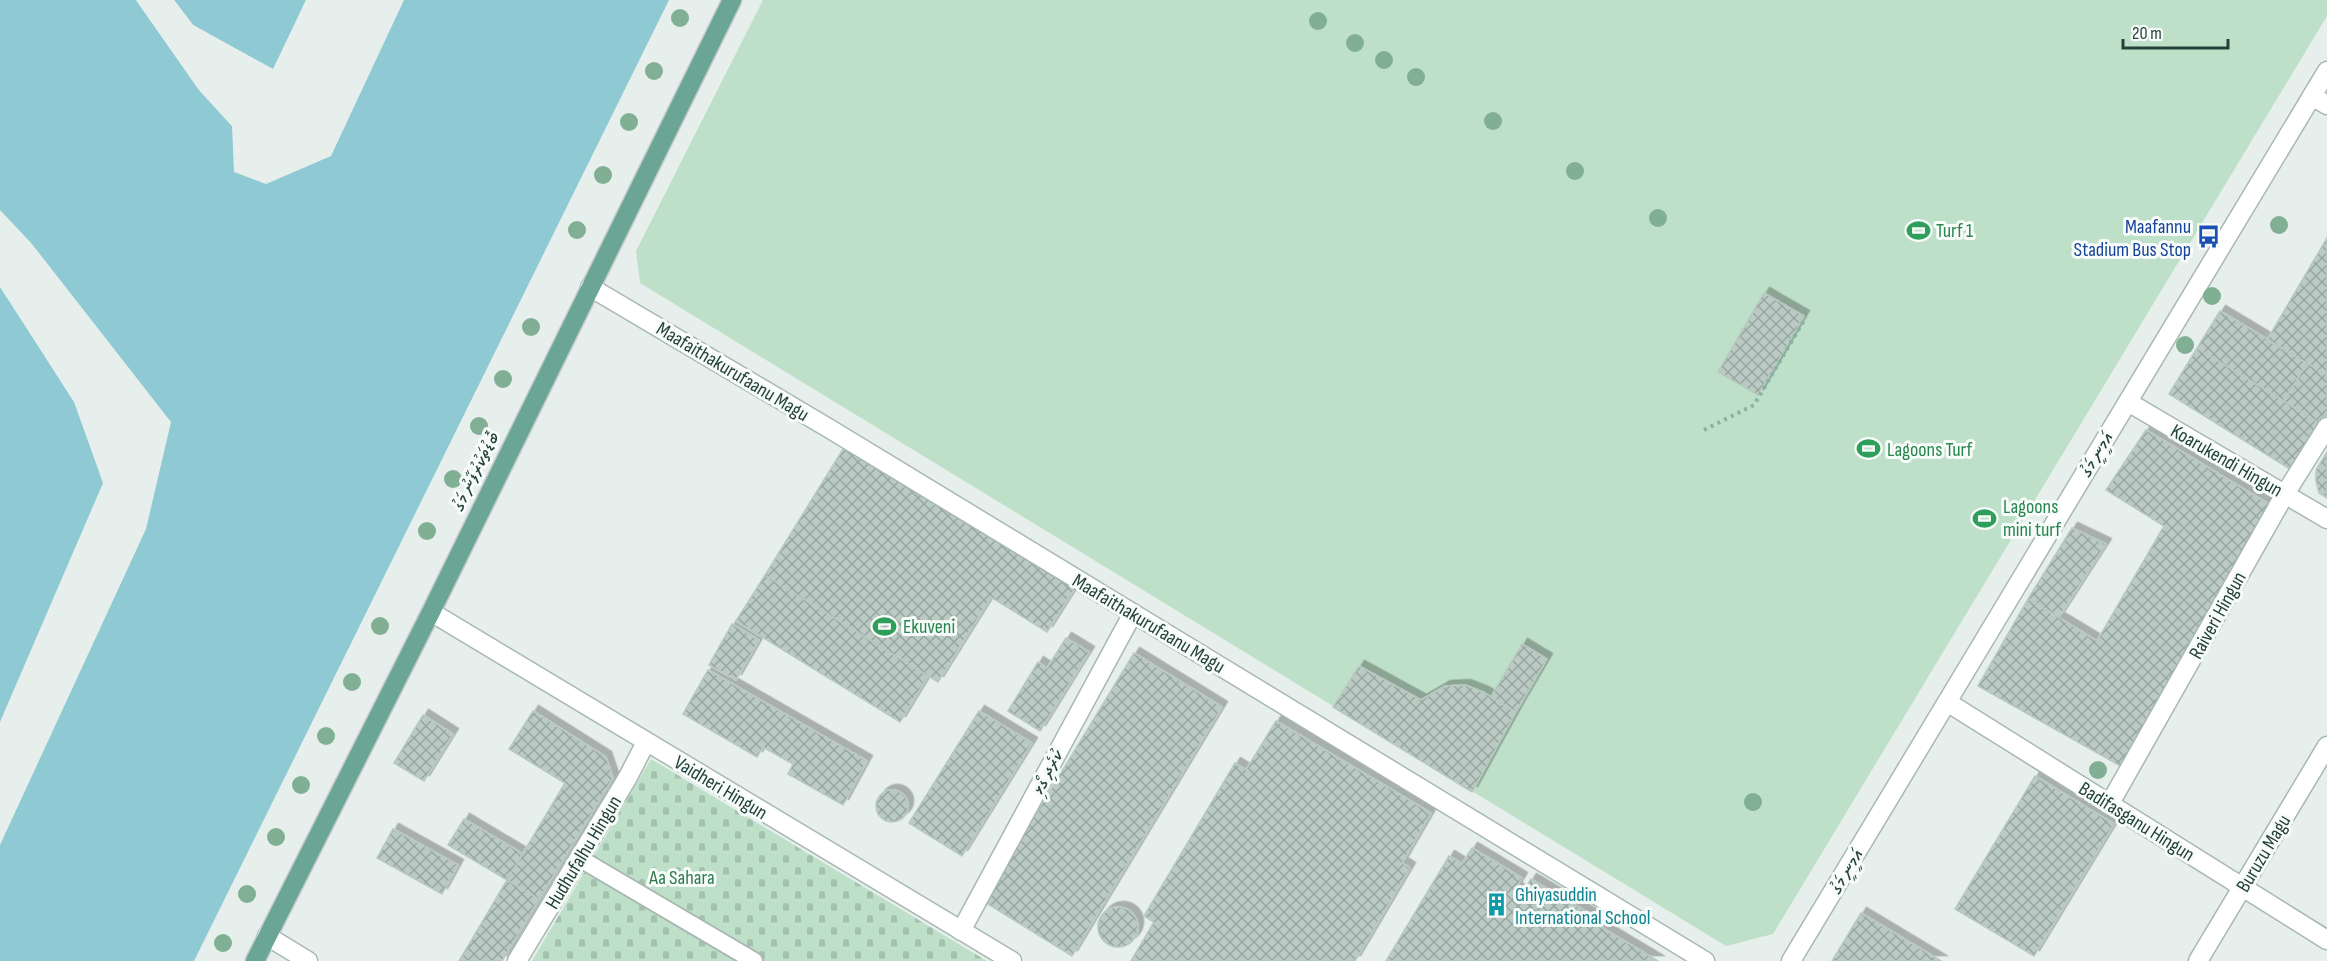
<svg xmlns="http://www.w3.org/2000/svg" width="2327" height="961" viewBox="0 0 2327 961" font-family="'Sofia Sans Condensed','Noto Sans Thaana',sans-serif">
<defs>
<pattern id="cemetery-stones" width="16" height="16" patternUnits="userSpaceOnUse" patternTransform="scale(1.5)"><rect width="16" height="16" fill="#bfe0c8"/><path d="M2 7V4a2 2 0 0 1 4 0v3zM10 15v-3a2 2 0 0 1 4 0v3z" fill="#a4c1ad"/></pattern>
<pattern id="building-cross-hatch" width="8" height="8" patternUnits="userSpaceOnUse" patternTransform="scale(1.5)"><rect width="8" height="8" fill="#bbcac4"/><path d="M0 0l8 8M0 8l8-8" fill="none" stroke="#98a6a0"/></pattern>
<filter id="shadow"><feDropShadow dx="5.5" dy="-5.5" stdDeviation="0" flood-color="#0004"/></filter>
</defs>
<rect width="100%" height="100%" fill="#e6efeb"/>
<path fill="url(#cemetery-stones)" d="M651,759L987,961H532Z"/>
<path fill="#bfe0c8" d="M763,0H2327V16L1773,934L1726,946L640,283L636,251Z"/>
<path fill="#8ec9d4" d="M0,0H136L199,90L232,126L234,172L266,184L331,156L404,0H669L194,961H0Z
M174,0H306L274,70L193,25Z"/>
<path fill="#e6efeb" d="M136,0H140L201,88L233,123L232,126L199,90Z
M171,0H174L193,25L273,69L306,0H309L275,72L238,54L192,28Z
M0,210L32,244L171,422L146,529L0,845V722L103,483L74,402L0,287Z"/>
<path fill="url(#building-cross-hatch)" stroke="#b8c9c2" stroke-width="1.5" filter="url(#shadow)" d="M2327,238V375L2267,340Z
M1764,293L1804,316L1758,395L1718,372Z
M2220,311L2307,363L2284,401L2197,348Z
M2197,348L2319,423L2290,469L2169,394Z
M2307,363L2327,375V411L2319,423L2284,401Z
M2146,430L2272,506L2124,768L1978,686L2028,599L2097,641L2164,526L2106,490Z
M848,441L1078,583L1047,632L991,597L938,682L765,575Z
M2327,452V498L2319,493L2316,481V470Z
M2072,528L2106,544L2059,617L2028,599Z
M765,575L928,676L900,722L736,621Z
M732,624L759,640L736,680L709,665Z
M1066,638L1089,652L1040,731L1008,711L1038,662L1047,668Z
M1522,644L1547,659L1516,712L1491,697Z
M1134,653L1222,707L1072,956L983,901Z
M1359,666L1421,700L1445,686L1465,685L1483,692L1516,712L1472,792L1333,707Z
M708,670L867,761L843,805L788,774L793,764L763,747L757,757L683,714Z
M533,711L606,757L613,778L539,899L507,880L565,783L509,749Z
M979,711L1032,743L962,856L909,823Z
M423,715L453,734L424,781L394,763Z
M1276,721L1431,813L1402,863L1410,868L1355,961H1131L1154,922L1144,916L1235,763L1246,770Z
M2035,776L2114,824L2034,956L1955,909Z
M876 806a16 16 0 1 1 32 0a16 16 0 1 1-32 0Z
M464,819L523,854L507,880L448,845Z
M393,829L458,865L442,894L377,858Z
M1472,848L1522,878L1516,888L1523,892L1531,879L1597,918L1594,923L1658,961H1386L1449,856L1462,864Z
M507,880L539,899L502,961H459Z
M1098 927a20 20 0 1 1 40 0a20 20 0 1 1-40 0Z
M1861,913L1941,961H1832Z"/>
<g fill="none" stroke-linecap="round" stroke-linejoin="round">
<defs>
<path id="service" d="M579,858L754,961"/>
<path id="pedestrian" d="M2109,805L2285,494"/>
<path id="minor" d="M2312,96L2327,105
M590,287L830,429L1705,961
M2128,402L2327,519
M2285,494L2327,427
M431,612L1012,961
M1947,702L2327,940
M961,931L1133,613
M267,936L308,961
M517,961L628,777L646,742
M2198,961L2327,746"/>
<path id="tertiary" d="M1791,961L2327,71"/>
<path id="primary" d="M255,961L431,612L732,0"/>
</defs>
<use href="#service" stroke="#a8b8b2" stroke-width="20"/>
<use href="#pedestrian" stroke="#a8b8b2" stroke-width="21"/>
<use href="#minor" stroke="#a8b8b2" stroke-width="21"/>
<use href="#tertiary" stroke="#a8b8b2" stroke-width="21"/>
<use href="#primary" stroke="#c2cac8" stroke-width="21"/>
<path stroke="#86b3a5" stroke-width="4" stroke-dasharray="3 4.5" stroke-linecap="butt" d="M1704,430L1754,405L1806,317"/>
<use href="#service" stroke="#fff" stroke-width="16"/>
<use href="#pedestrian" stroke="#fff" stroke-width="18"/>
<use href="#minor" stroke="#fff" stroke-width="18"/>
<use href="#tertiary" stroke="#fff" stroke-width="18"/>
<use href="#primary" stroke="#6aa596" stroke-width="18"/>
</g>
<g fill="#80af93">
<circle cx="680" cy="18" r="9"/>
<circle cx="1318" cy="21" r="9"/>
<circle cx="1355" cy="43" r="9"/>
<circle cx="1384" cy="60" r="9"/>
<circle cx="654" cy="71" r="9"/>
<circle cx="1416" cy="77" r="9"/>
<circle cx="1493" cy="121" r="9"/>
<circle cx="629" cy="122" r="9"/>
<circle cx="1575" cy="171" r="9"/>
<circle cx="603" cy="175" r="9"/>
<circle cx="1658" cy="218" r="9"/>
<circle cx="2279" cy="225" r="9"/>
<circle cx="577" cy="230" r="9"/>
<circle cx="2212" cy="296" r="9"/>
<circle cx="531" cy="327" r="9"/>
<circle cx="2185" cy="345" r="9"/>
<circle cx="503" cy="379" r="9"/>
<circle cx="479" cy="426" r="9"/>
<circle cx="453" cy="479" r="9"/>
<circle cx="427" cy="531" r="9"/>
<circle cx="380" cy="626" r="9"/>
<circle cx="352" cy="682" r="9"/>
<circle cx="326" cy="736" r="9"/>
<circle cx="2098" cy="770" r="9"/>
<circle cx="301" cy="785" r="9"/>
<circle cx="1753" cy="802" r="9"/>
<circle cx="276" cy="837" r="9"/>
<circle cx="247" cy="894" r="9"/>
<circle cx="223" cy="943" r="9"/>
</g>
<defs>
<symbol id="stadium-bare" viewBox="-9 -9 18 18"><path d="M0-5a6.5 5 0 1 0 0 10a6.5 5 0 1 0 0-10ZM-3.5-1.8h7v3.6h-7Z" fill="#2e9e5b" stroke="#f7fbf9" stroke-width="2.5" paint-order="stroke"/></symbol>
<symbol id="bus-bare" viewBox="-9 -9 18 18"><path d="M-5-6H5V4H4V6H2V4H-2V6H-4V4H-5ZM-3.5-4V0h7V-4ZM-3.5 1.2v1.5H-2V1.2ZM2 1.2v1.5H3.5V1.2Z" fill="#1a4fb4" stroke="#f7fbf9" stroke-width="2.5" paint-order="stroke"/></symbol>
<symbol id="building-bare" viewBox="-9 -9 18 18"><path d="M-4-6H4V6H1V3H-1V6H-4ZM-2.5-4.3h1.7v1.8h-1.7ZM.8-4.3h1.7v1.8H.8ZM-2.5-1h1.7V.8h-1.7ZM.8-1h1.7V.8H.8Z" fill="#0f9aa8" stroke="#f7fbf9" stroke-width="2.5" paint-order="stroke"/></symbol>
</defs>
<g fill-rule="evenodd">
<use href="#stadium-bare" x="1902" y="214" width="33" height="33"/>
<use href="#bus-bare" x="2192" y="220" width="33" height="33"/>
<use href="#stadium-bare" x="1852" y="432" width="33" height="33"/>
<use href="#stadium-bare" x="1968" y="502" width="33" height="33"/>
<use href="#stadium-bare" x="868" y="610" width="33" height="33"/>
<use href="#building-bare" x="1480" y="888" width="33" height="33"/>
</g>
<g text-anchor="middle" stroke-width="6" stroke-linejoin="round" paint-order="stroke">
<g font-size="20" fill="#164399" stroke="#f7fbf9" text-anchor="end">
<text x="2191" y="233">Maafannu<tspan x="2191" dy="23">Stadium Bus Stop</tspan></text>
</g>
<g font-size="20" fill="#27864d" stroke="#f7fbf9" text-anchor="start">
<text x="1936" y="237">Turf 1</text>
<text x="1887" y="456">Lagoons Turf</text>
<text x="2003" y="513">Lagoons<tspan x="2003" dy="23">mini turf</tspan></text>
<text x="903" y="633">Ekuveni</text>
</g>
<g font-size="20" fill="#24423a" stroke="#f7fbf9">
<text transform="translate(733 371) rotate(31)" y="7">Maafaithakurufaanu Magu</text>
<text transform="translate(2096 454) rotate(-59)" y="7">އަމީނީ މަގު</text>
<text transform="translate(2227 460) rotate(30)" y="7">Koarukendi Hingun</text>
<text transform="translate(475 471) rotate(-64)" y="7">ބޮޑުތަކުރުފާނު މަގު</text>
<text transform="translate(2217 615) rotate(-61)" y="7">Raiveri Hingun</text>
<text transform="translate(1149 623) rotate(31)" y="7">Maafaithakurufaanu Magu</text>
<text transform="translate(1047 772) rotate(-62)" y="7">ކުރެދި ގޯޅި</text>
<text transform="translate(721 787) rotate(31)" y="7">Vaidheri Hingun</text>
<text transform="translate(2137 821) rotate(32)" y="7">Badifasganu Hingun</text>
<text transform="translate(583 852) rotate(-59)" y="7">Hudhufalhu Hingun</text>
<text transform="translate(2263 853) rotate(-59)" y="7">Buruzu Magu</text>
<text transform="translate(1846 871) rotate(-59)" y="7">އަމީނީ މަގު</text>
</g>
<g font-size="20" fill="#2d7a4b" stroke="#f7fbf9">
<text x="682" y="884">Aa Sahara</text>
</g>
<g font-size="20" fill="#0d838f" stroke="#f7fbf9" text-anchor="start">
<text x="1515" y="901">Ghiyasuddin<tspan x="1515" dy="23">International School</tspan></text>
</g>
</g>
<path d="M2123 39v9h105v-9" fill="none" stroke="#24423a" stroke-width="3"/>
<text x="2132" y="39" font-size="18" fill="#24423a" stroke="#f7fbf9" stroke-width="4.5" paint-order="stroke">20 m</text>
</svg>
